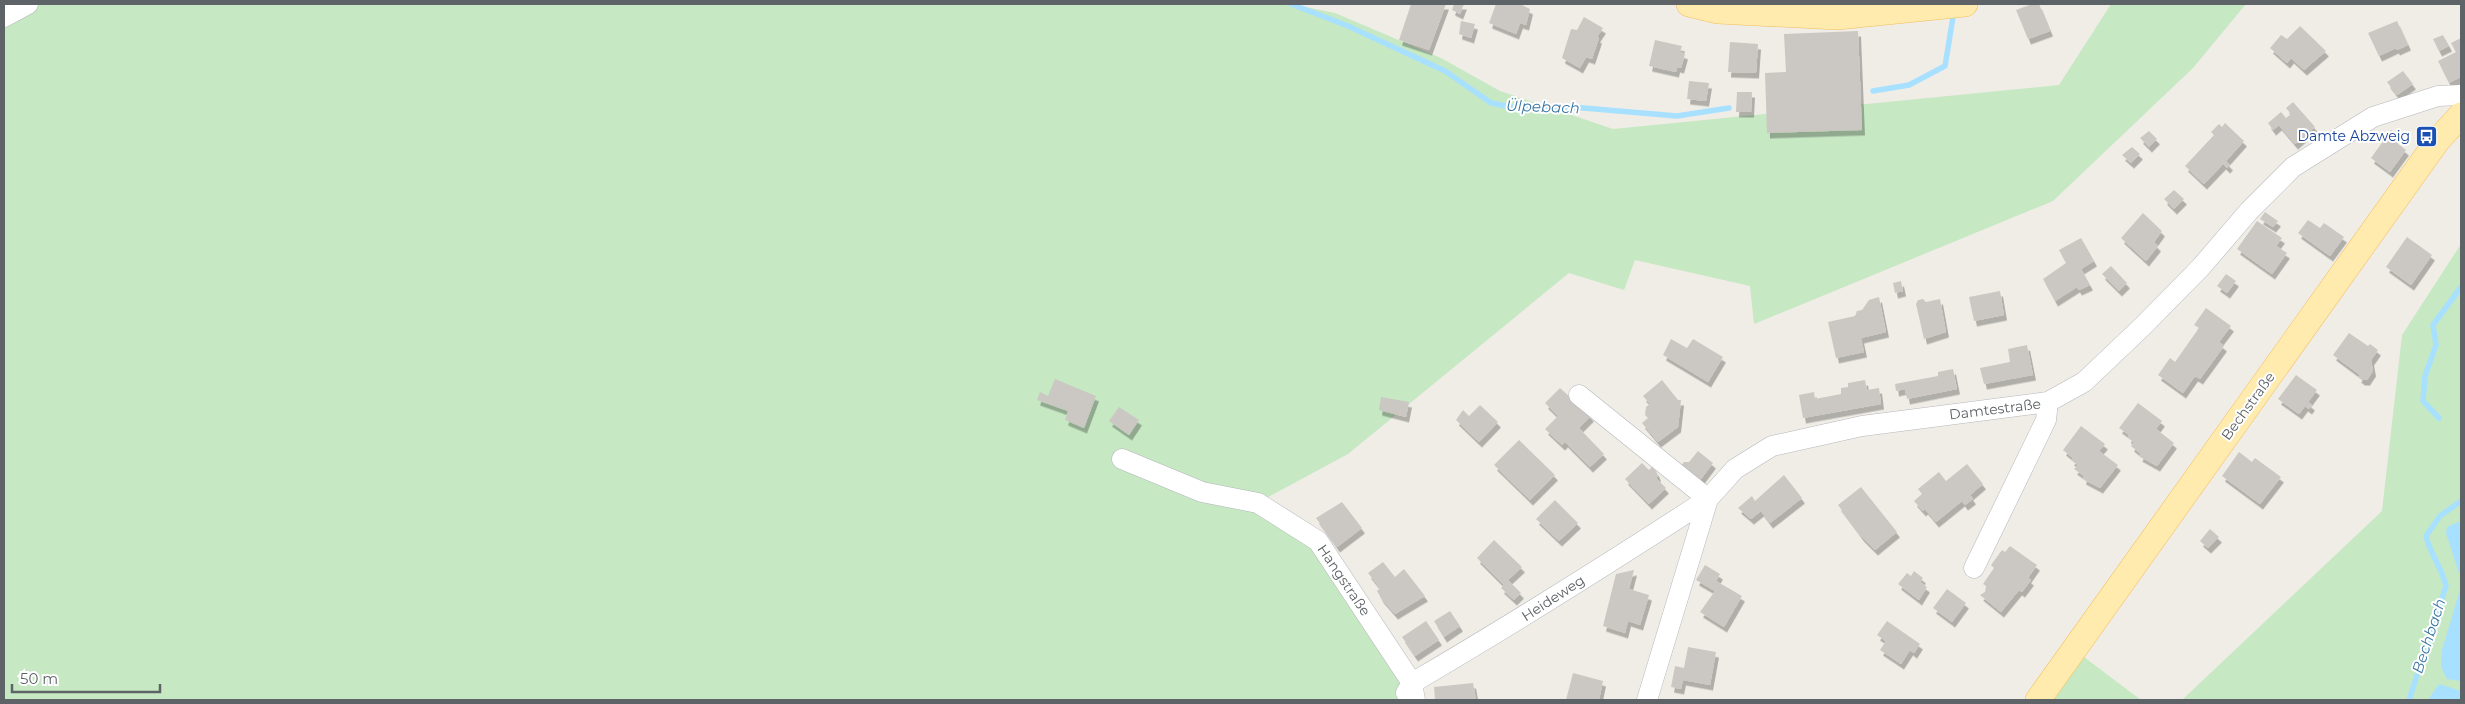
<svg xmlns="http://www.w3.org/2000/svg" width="2465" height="704" viewBox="0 0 2465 704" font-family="Montserrat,sans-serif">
<defs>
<filter id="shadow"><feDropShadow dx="3" dy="5.5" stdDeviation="0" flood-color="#0004"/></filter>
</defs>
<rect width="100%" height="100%" fill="#f0ede7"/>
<path fill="#c6e8c3" d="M38,4H1291L1335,13L1441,58L1500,91L1613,129L2059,85L2111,4H2246L2193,68L2053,201L1754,324L1750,286L1635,260L1624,290L1569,273L1348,454L1259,502L1318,541L1412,683L1402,700H4V22Z
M2461,244V700H2182L2382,511L2402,335Z
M2084,657L2141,700H2053Z"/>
<path fill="#a8e0ff" d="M2461,521V579L2446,533L2447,527Z
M2460,590L2461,591V681L2447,679L2441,667L2442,650Z
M2439,684L2461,691V700H2428Z"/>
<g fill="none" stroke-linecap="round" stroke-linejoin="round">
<path stroke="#a8e0ff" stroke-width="5.5" d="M1291,4L1348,26L1445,71L1491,103L1522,109L1572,107L1677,116L1729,108
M1873,91L1909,85L1945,66L1954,11
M2439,418L2423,401L2425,376L2436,345L2433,325L2461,287
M2409,700L2446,586C2442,568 2430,554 2426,536L2440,516L2461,501"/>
</g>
<path fill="#cbc8c3" filter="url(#shadow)" d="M1411,4H1446L1429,50L1399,40Z
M1454,4H1464L1460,14L1452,10Z
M1496,4H1520L1530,9L1526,25L1520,23L1516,34L1489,23Z
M2032,4H2039L2050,31L2028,39L2016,10Z
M1584,17L1603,28L1597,37L1599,38L1592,59L1586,57L1580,68L1562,58L1571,29L1577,30Z
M1461,21L1475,24L1471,38L1459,34Z
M2397,21L2408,45L2397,50L2396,48L2379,56L2368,33Z
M2300,26L2326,51L2304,70L2291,58L2287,63L2270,48L2281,35L2287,39Z
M1858,31L1862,130L1767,133L1765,73L1786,72L1784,34Z
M2443,35L2449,46L2439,51L2433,39Z
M2461,38V77L2449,83L2438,61L2456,52L2451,43Z
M1655,40L1682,46L1680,52L1685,54L1681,68L1677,67L1676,72L1649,66Z
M1730,42L1758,44L1756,73L1728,72Z
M2403,71L2413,84L2397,95L2387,82Z
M1689,81L1709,83L1706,101L1687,99Z
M1737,92H1752L1751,112H1736Z
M2293,102L2315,127L2295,144L2279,125L2273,130L2268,123L2281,112L2286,118L2291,114L2286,108Z
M2225,123L2244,141L2226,161L2230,165L2227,168L2223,164L2204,184L2185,166L2214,135L2211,132L2219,124L2222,127Z
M2391,130L2397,135L2393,140L2406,150L2390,172L2371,158Z
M2149,131L2157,139L2149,147L2140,138Z
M2132,147L2140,154L2131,163L2122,155Z
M2174,190L2184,199L2174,209L2164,199Z
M2265,212L2278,221L2273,227L2260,219Z
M2143,213L2162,231L2154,242L2158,246L2146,261L2121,238Z
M2308,220L2320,228L2324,223L2344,237L2330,256L2298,233Z
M2257,221L2282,238L2276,246L2287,253L2272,274L2237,249Z
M2407,237L2432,255L2411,285L2386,267Z
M2081,238L2094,261L2081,269L2090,285L2079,290L2077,287L2055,301L2043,279L2066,263L2059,250Z
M2111,266L2127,283L2119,291L2102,274Z
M2226,274L2236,281L2227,293L2217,286Z
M1901,281L1903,291L1895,293L1893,283Z
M2000,291L2004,315L1974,321L1969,297Z
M1879,297L1886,332L1861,338L1864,352L1836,358L1828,322L1855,316L1857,311L1862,310L1869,300Z
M1923,299L1926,302L1940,299L1946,332L1924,339L1916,304L1918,300Z
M2206,308L2231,326L2219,342L2224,346L2200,379L2195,376L2183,393L2158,375L2170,358L2175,362L2199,328L2194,325Z
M2349,333L2368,346L2370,344L2378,350L2371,360L2373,371L2367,380H2362L2358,377L2360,375L2333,355Z
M1671,339L1687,348L1693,339L1723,357L1708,382L1663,355Z
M2027,345L2033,375L1984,384L1980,368L2010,362L2008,349Z
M1953,369L1957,389L1907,399L1905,389L1896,391L1895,384L1938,376V372Z
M2296,375L2317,390L2308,402L2312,405L2309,409L2305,406L2299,414L2278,399Z
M1055,379L1096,396L1084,428L1065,420L1068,411L1037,400L1040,392L1048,396Z
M1662,380L1678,400H1681L1678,427L1658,442L1642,423L1648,418L1645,415L1646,407L1650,404L1643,396Z
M1865,380L1867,390L1879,388L1881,404L1803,418L1799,395L1814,392L1815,399L1841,394V388L1848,387V383Z
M1560,388L1591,416L1579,428L1604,454L1590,467L1565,442L1562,445L1545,429L1558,416L1545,403Z
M1381,397L1409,402L1406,417L1379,410Z
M2138,403L2162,421L2156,429L2174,443L2157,466L2139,456L2141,454L2131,446L2134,442L2128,438L2129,435L2119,428Z
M1480,405L1498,422L1479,442L1456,420L1463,410L1469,416Z
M1119,407L1139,420L1129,435L1109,421Z
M2081,426L2105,444L2099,451L2118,465L2100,488L2083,479L2084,476L2074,469L2078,465L2071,460L2073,458L2063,450Z
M1519,440L1555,475L1530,500L1494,465Z
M1698,451L1713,463L1698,483L1679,468L1684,462H1689Z
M2239,452L2252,462L2255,458L2281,477L2260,504L2222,476Z
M1642,463L1649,470L1652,467L1656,471L1658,476L1656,478L1666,488L1649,504L1625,479Z
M1967,464L1983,484L1970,495L1973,499L1965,505L1962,501L1936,522L1925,509L1923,511L1914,501L1922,494L1918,489L1939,472L1946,481Z
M1784,475L1802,498L1770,523L1761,511L1751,519L1738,508L1752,496L1755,501Z
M1861,487L1897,532L1875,550L1861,536L1838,505Z
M1555,500L1578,523L1559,541L1536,519Z
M1342,502L1362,528L1337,547L1316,518Z
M2210,529L2219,537L2208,548L2200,541Z
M1494,540L1522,567L1508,580L1521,593L1514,600L1501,588L1504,585L1477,558Z
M2010,546L2037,565L2028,578L2031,580L2022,592L2019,590L2001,612L1980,595L1985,592L1986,586L1983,584L1994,568L1991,565L2002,550L2005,552Z
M1383,562L1395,577L1404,569L1425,596L1395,614L1381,598L1377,591L1380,588L1368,573Z
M1705,565L1720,574L1716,581L1742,596L1724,627L1700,612L1715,591L1696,580Z
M1634,570L1629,589L1649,595L1640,625L1628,621L1625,633L1603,626L1616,574Z
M1914,571L1923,578L1920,582L1927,587L1919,600L1898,584L1907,573L1911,576Z
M1947,589L1966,603L1952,622L1933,608Z
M1450,611L1460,626L1444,637L1434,621Z
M1426,621L1439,640L1415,656L1402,637Z
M1887,621L1920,644L1914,653L1910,650L1901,664L1880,650L1886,641L1877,635Z
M1688,647L1716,652L1710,685L1683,680L1681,689L1671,687L1675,666L1684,668Z
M1573,673L1603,681L1599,700H1566Z
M1473,683L1476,700H1435L1434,687Z"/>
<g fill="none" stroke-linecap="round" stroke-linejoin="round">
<defs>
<path id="minor" d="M4,17L28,4
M1579,395L1708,499
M1122,459L1202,492L1258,503L1318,541L1412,683L1415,700
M1974,568L2046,420L2048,402
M1406,693L1412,683C1513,624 1611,562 1708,499
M1647,700L1708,499L1735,469L1772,446L1862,426L2048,402L2084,382L2143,326L2201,267L2249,211L2293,167L2373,117L2438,96L2461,95"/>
<path id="major" d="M1689,4L1718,11L1837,17L1965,4
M2038,700L2438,140L2461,115"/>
</defs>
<use href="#minor" stroke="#b4b7bb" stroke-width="21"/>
<use href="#major" stroke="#f5bd5b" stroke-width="26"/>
<use href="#minor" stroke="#fff" stroke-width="20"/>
<use href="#major" stroke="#ffebad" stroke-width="25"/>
</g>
<defs>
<symbol id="bus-square" viewBox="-11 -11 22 22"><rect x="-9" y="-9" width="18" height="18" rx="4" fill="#1a4fb4" stroke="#fff"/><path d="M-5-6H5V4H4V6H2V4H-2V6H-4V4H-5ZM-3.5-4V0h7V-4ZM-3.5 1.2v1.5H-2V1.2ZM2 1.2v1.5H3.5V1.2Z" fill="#fff"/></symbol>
</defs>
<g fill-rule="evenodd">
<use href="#bus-square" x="2414" y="124" width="25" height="25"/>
</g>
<g text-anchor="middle" stroke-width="4" stroke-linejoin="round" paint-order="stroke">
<g font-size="14" fill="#164399" stroke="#fff" text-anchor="end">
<text x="2410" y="141">Damte Abzweig</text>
</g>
<g font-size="14" fill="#5e6367" stroke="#fff">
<text transform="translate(2248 406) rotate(-54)" y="5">Bechstraße</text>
<text transform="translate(1995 409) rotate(-7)" y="5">Damtestraße</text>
<text transform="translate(1344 580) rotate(56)" y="5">Hangstraße</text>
<text transform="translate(1553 598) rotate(-33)" y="5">Heideweg</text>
</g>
<g font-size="15" font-style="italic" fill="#3b77a3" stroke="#fff">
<text transform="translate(1543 107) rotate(2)" y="5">Ülpebach</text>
<text transform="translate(2429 636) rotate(-72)" y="5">Bechbach</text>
</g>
</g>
<rect width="2465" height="704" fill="none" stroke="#5e6367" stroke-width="10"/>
<path d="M12 684v8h148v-8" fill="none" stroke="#5e6367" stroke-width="2.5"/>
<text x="20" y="684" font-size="15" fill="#5e6367" stroke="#ffffff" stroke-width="4" paint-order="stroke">50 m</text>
</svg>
